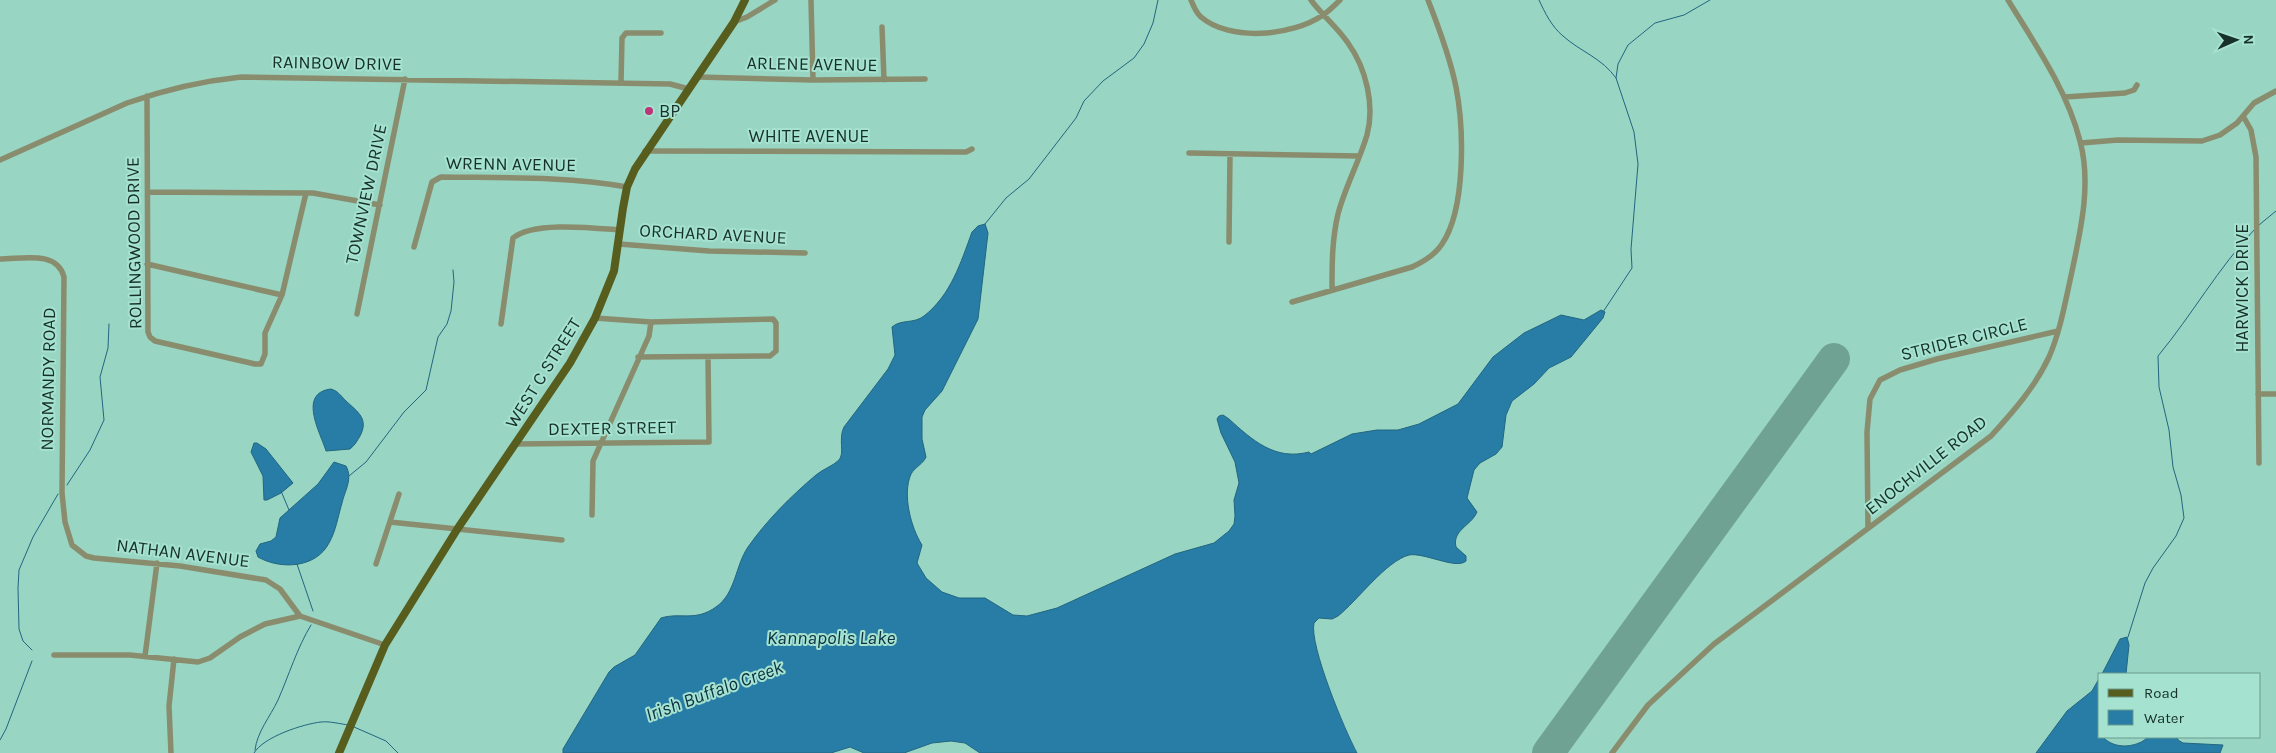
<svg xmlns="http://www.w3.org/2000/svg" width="2276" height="753" viewBox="0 0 2276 753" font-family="Karla,sans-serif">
<rect width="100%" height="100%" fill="#98d5c3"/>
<path fill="#277da6" stroke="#226680" d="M985,224L988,233L978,319L942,391L925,410L922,417V439L926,457C923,464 915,467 911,474C902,494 911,528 922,545L917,563L926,578L942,592L959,598H985L1013,615L1027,616L1057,608L1175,554L1214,543L1229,531L1234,524L1235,516L1234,500L1239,483L1235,462L1221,433L1217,419L1219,416L1223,415L1229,419C1252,440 1275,461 1309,452L1311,454L1352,434L1377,430H1398L1419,424L1458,404L1493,357L1524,333L1561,315L1584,320L1601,310L1605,312L1603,318L1571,357L1549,368L1534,384L1512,401L1506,415L1502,447L1496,454L1480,463L1474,470L1467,498L1477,512C1471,526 1452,530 1456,547L1466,556V561C1456,570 1424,552 1409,555C1386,561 1357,601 1338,616L1332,619L1319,618L1314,623C1309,645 1345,731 1357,753H980L965,743L951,741L932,743L904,753H864L850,747L831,753H563V749L609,672L614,667L635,655L661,618C681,612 695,622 716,607C736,593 735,566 748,547C767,520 791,496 816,475C823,469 833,466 839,460C845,453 838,439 844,427L888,369L895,355L892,327C901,319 914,324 924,316C951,295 961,262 972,232L978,226Z
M331,389C338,391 341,396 346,401C358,412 369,419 360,436C357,441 355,445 350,449L326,451C321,434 297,393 331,389Z
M254,443H257L266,449L293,483L281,493L267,500H264L263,476L251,452Z
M334,462L346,466C353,479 345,490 342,503C338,516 336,531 329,543C316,568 281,570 258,557L256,551L260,544L271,541L276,537L280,518L318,484Z
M2127,637L2129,645L2126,674H2102L2120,639Z
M2100,677V737H2103C2112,747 2127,748 2139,743C2143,742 2146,738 2149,737C2157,734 2169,737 2177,737L2178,740L2183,743L2223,745L2220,753H2036L2067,711L2092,691Z"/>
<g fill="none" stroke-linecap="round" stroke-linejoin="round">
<path stroke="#226680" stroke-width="1" d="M1539,0C1545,13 1552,27 1563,36C1581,52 1602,58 1616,78
M985,224L1006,198L1029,179L1076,118L1084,101L1103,81L1134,58L1144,44L1153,23L1158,0
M2259,225L2276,211
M1603,312L1632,268L1631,249L1638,164L1634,132L1616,78L1618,64L1628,45L1655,23L1684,15L1710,0
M349,476L366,462L404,412L426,390L438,337L447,324L451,311L454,282L453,270
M67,485L90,450L104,420L100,377L108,348L109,324
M281,491L289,510
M297,564L313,611
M2128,637L2145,583L2153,568L2176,536L2184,518L2181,495L2173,467L2169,430L2159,387L2158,356C2192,315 2218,268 2255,229
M32,650L23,641L19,629L18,588L19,570L33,537L58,494
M354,727L386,741L398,753
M0,740L6,729L32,661
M255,750C257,732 270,717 278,700C289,675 297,648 311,625
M254,753C263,737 303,724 321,722C330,721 340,724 349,725"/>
<path stroke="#70a294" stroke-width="32" d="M1548,753L1834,359"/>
<path stroke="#898d6e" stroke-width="5.5" d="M811,0L813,80
M1191,0C1193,5 1196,13 1201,17C1230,42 1293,36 1323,15C1329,11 1335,5 1340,0
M1311,0C1322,15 1338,28 1348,43C1366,68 1375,105 1367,135C1359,162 1345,187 1338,214C1332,239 1332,264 1332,290
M734,22L747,17L775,0
M882,27L884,80
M698,77L813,80L925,79
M621,83L622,38L626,33H661
M147,96L148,332L150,337L155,341L255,364H261L265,354V333L282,295L306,193
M2065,97L2125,93L2134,90L2137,85
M2243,116L2251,130L2256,157L2259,463
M2081,143L2118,140L2202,141L2220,135L2237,123L2254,103L2276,91
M645,151L966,152L972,149
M1189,153L1359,156
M0,160L127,103C164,90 202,81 241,77L670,84L689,89
M148,192L313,193L380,205
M1229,242L1230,154
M619,244L709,251L805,253
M414,247L432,182L441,177C503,178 566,176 627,187
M0,259C22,259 57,250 64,277L62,493L65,522L72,545L86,556L94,558L180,566L266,580L280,589L300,616L385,645
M147,264L282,295
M1292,302L1412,267C1423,262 1435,255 1442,244C1466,209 1464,128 1456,87C1450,57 1439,28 1428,0
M357,314L405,79
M595,318L651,322L773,319L776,323V351L770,356L638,357
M501,324L513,238C533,221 594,228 620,230
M2258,394H2276
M515,444L709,442L708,357
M592,515L593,461L649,336L651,322
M390,522L562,540
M1868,528L1867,432L1870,399L1880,380L1900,370L1937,359L2058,331
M376,564L399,494
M54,655H130L198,662L210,658L240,637L265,624L300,616
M145,656L157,563
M171,753L169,706L174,659
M1612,753L1648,705L1714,644L1991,436C2013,412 2035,387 2049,357C2060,332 2065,303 2071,276C2080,233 2092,185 2080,141C2067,90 2035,44 2008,0"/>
<path stroke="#575d1d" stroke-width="8" d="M339,753L385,645L458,528L570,363L595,318L614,271L623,208L627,187L635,169L734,22L745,0"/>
</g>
<circle fill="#bb3578" stroke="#a5e2d0" stroke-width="2" cx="649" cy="111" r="5"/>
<g text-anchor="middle" stroke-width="4" stroke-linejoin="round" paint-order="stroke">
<g font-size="18" fill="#173029" stroke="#a5e2d0">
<text transform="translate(337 63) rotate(1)" y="6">RAINBOW DRIVE</text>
<text transform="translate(812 64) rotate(1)" y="6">ARLENE AVENUE</text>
<text x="809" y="142">WHITE AVENUE</text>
<text transform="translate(511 164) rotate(1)" y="6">WRENN AVENUE</text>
<text transform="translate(366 194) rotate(-78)" y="6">TOWNVIEW DRIVE</text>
<text transform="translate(713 234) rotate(3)" y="6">ORCHARD AVENUE</text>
<text transform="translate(134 243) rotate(-91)" y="6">ROLLINGWOOD DRIVE</text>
<text transform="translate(2242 288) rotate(-90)" y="6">HARWICK DRIVE</text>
<text transform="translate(1964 339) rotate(-14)" y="6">STRIDER CIRCLE</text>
<text transform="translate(543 373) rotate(-58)" y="6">WEST C STREET</text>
<text transform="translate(48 379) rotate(-89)" y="6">NORMANDY ROAD</text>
<text transform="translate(612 428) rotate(-1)" y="6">DEXTER STREET</text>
<text transform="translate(1926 465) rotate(-38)" y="6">ENOCHVILLE ROAD</text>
<text transform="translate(183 553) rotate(7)" y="6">NATHAN AVENUE</text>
</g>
<g font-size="18" fill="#173029" stroke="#a5e2d0" text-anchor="start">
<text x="659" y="117">BP</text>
</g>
<g font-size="19" font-style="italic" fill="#0a3042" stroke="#a5e2d0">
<text x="831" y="644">Kannapolis Lake</text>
<text transform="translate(714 690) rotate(-20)" y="7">Irish Buffalo Creek</text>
</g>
</g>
<rect x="2098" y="673" width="162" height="65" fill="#a5e2d0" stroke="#6c9b8d"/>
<rect x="2108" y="689" width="25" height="8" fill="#575d1d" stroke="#6c9b8d"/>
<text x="2144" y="698" font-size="15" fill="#173029">Road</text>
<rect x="2108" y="710" width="25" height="15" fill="#277da6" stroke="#6c9b8d"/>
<text x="2144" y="723" font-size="15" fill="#173029">Water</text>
<g transform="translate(2236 40) rotate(88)" stroke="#a5e2d0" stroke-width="4" paint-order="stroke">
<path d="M0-4L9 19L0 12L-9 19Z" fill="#173029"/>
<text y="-8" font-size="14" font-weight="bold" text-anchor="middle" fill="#173029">N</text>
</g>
</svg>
